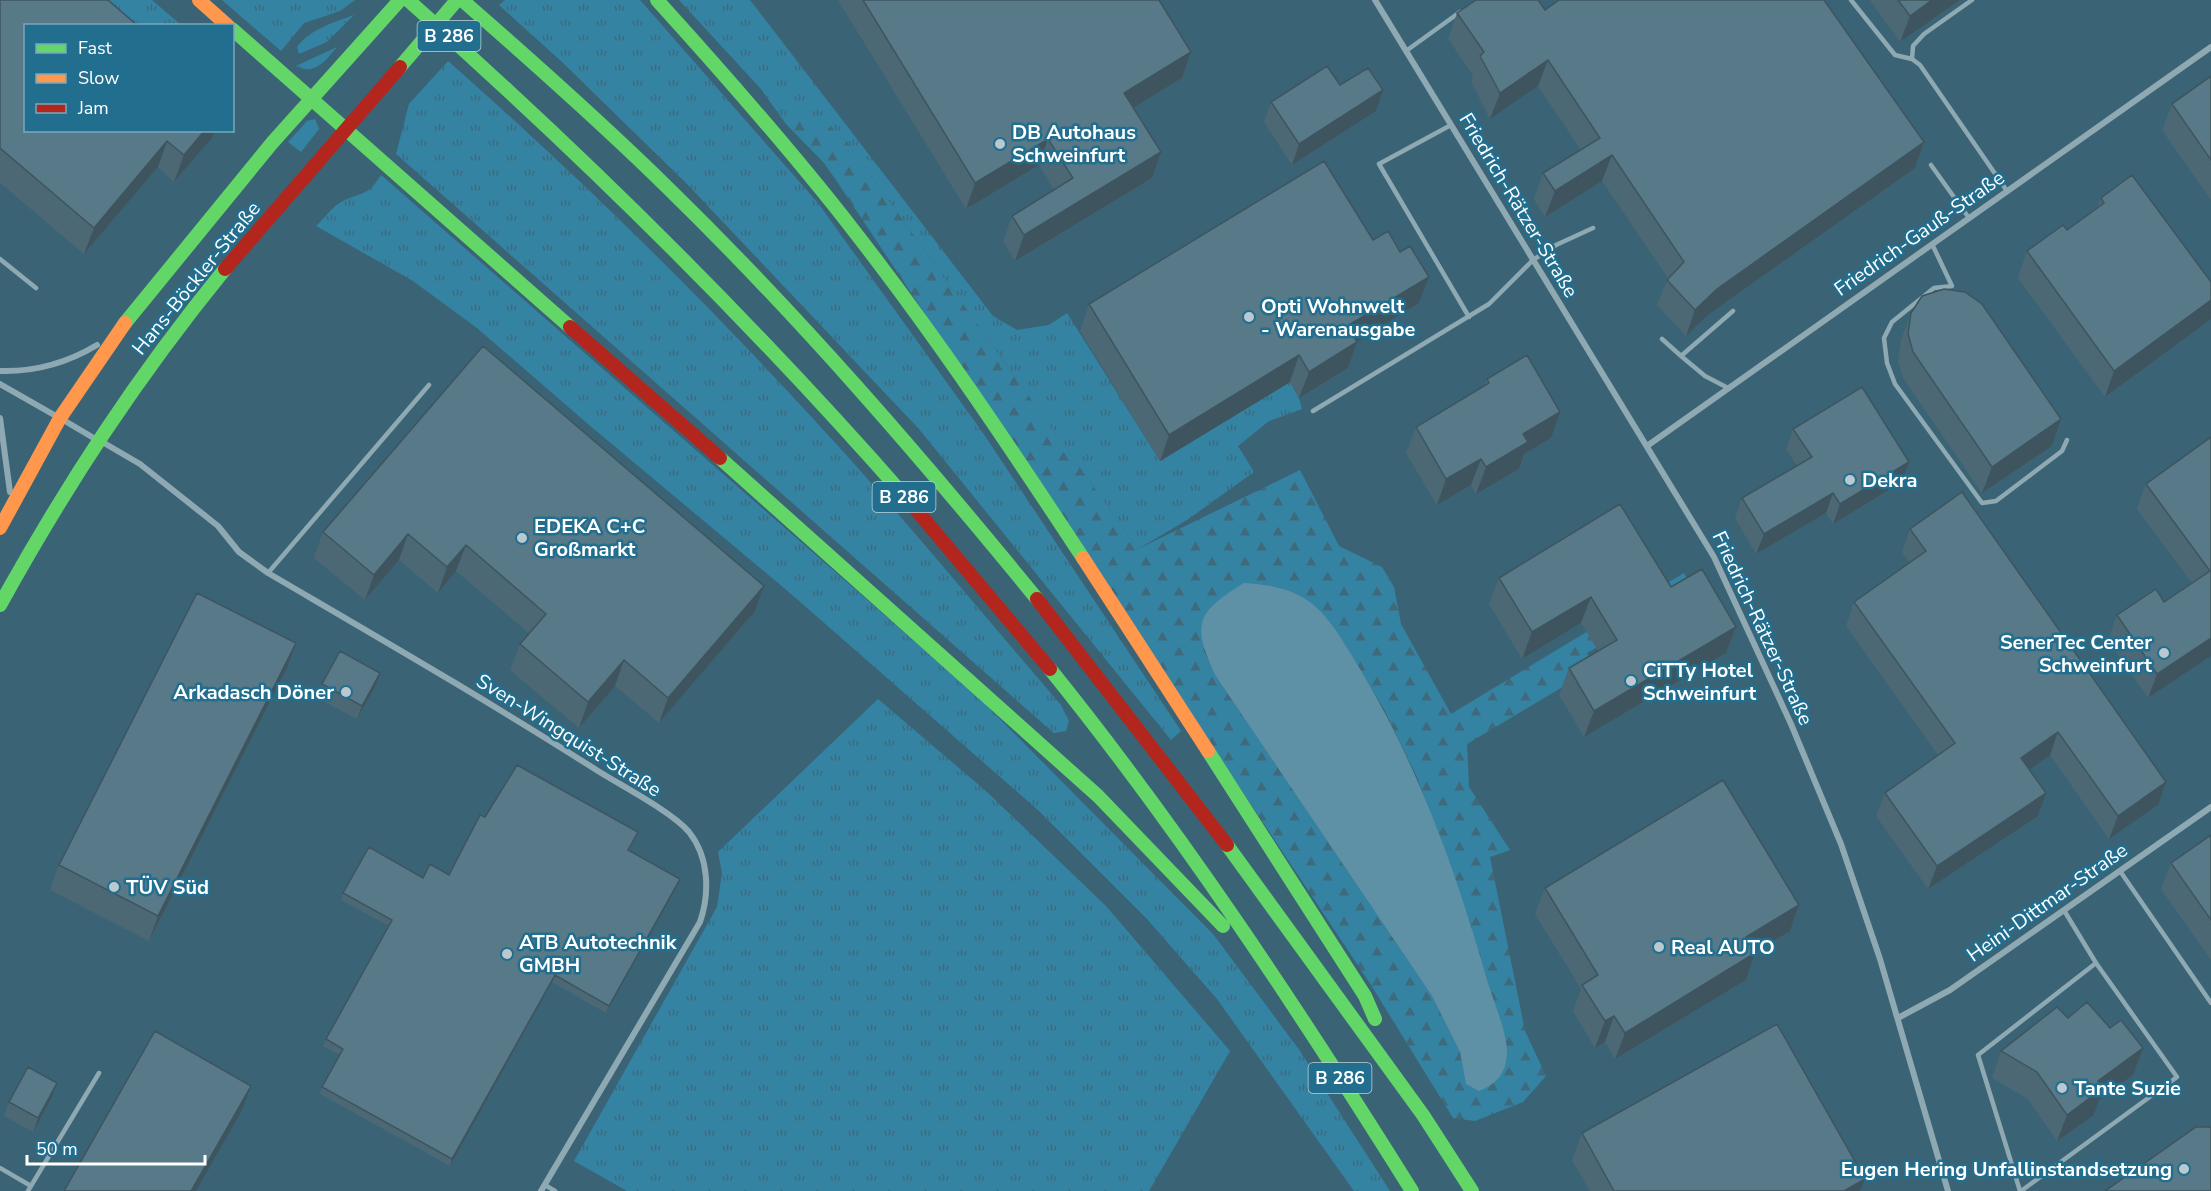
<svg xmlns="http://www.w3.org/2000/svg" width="2211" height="1191" viewBox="0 0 2211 1191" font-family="'Nunito Sans',sans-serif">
<defs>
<pattern id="grass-tufts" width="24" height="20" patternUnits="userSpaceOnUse" patternTransform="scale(1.5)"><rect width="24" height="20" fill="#3483a3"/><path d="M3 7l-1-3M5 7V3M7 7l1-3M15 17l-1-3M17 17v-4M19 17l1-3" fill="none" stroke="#3f6a7c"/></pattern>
<pattern id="forest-firs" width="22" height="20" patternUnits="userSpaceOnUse" patternTransform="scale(1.5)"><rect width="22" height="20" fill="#3483a3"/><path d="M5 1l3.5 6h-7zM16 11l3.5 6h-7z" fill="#3f6a7c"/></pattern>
</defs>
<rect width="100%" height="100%" fill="#3a6476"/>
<path fill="url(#grass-tufts)" d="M67,0H152L181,25H97Z
M222,0H355L340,11L304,23L281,51Z
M505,0H640L818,203L983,433L1181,731L1171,740L919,429L687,184L561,61L499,5Z
M679,0H750L993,316L1017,330L1049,325L1067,313L1160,461L1290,382L1299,398L1302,409L1269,421L1238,446L1254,472L1187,520L1138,549L844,138L786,124L761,89Z
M354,15L327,42L299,54L297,47C310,29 335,22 354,15Z
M337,47C326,60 315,76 296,66Z
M448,61C592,188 729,324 857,467C926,545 993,626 1061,705L1069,721L1066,731L1054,733L1048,728L396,154L409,104Z
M315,119L319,129L301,152L288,142L307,121Z
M381,175L976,695L1213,934L1300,1051L1390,1191H1354L1217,999L1147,919L1039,811L790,593L588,424L477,328L413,281L316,226C324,219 332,207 341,202C360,192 368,197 381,175Z
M878,699L987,792L1106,906L1230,1051L1149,1191H627L574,1161L717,907L722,873L718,852Z"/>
<path fill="url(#forest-firs)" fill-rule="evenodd" d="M803,114L816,117L844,138L1138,549L1300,470L1339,546L1382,567L1394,587L1401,624L1451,714L1684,573L1694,590L1587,653L1594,668L1467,744L1469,787L1510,850L1490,857L1525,1031L1546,1076L1523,1102L1475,1121L1453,1118L1371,985L838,183L824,163L786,124ZM1344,643L1384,709L1417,777L1472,928L1464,1072L1460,1052L1432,996L1215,675L1203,649Z"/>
<path fill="#5e91a5" d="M1244,583C1271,585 1295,588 1316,607C1335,625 1349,651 1363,674C1419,768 1457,874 1487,980C1493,1000 1506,1030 1507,1050C1507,1071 1499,1083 1479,1091L1466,1084L1460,1052L1432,996L1215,675C1191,623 1197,612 1244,583Z"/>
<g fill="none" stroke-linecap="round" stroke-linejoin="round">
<path stroke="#8fa9b2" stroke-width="4.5" d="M1851,0L1895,55L1912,59L1920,65L2007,191
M1406,51L1460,12
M1912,59L1913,46L1924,34L1972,0
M1451,125L1379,164L1469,317
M1931,165L1969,218
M1932,244L1952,286L1934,288L1892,322L1884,338L1887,363L1895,384L1982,503L1996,501L2062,451L2067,440
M0,259L36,288
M1662,339L1681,356
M1728,388L1705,376L1681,356L1733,311
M1313,411L1489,304L1533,260L1556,245L1593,228
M268,573L429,385
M2120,871L2211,1003
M0,1168L31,1186
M545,1185L555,1191
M28,1191L99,1073
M2020,1191L1978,1055L2096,963
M2021,1191L2177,1077L2096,963L2065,912"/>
<path stroke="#8fa9b2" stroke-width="6" d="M1375,0L1714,557L1791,724L1841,844L1880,959L1948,1191
M0,371C35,372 67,363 97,345
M0,384L56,416
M0,418L10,492
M65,421L92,437
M104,443L140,464L218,526L239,552L268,573C379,638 490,702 598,771C622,786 672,812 689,832C709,857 710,893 700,922L541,1191
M1647,446L2211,47
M1898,1018L1950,990L2211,807"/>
<path stroke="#63d668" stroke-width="14" d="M408,0C585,157 752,322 908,500
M462,0C533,62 603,124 670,190C801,318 921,457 1037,599
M657,0C725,75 792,151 854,231C936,336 1010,447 1083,558
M232,29L570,327
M400,67L457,0
M125,323L272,143L400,0
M720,458L1098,796L1223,926
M0,605C67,484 137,377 225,269
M1050,669C1183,834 1300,1012 1412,1191
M1208,751L1365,996L1375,1019
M1227,845L1423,1115L1472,1191"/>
<path stroke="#ff974d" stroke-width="14" d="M199,0L228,26
M0,528L60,418L125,323
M1083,558L1208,751"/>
<path stroke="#b3261e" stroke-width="14" d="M225,269L400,67
M570,327L720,458
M908,500L1050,669
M1037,599L1227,845"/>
</g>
<path fill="#4c6875" d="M0,0L26,130H214L212,138L174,182L158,167L84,254L0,183Z
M838,0H1159L1191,52L1182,78L1133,108L1161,152L1152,178L1015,261L1003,242L1012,216L1054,189L1039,165L966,209Z
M1558,0H1824L1924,142L1915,168L1708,315L1686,336L1657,305L1668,278L1602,181L1545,217L1534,199L1543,173L1581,150L1538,86L1490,119L1471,81L1473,75L1448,39L1457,13L1545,10L1558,1Z
M1870,0H1960L1900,42Z
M2211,76V200L2162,130L2172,104Z
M1340,85L1376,111L1292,165L1264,122L1271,102Z
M2101,198L2211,282V318L2210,320L2105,397L2018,278L2027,251L2067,230L2097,208Z
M1373,240L1400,252L1429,277L1419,303L1357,341V342L1348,368L1299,398L1290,382L1160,461L1080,331L1089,304Z
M1911,313L2061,419L2052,446L1982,493L1903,378L1898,360L1901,340Z
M483,346L755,611L659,723L615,686L579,728L510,670L520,644L529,633L456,571L438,593L399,560L365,600L314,558L323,532Z
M1487,379L1551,438L1524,454L1519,469L1476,494L1471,485L1437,505L1406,453L1416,427L1484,387Z
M1793,429L1902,482L1833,524L1826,513L1756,554L1735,518L1742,498L1797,466L1786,449Z
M2211,437V656L2148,698L2108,640L2117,615L2164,602L2192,583L2137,509L2146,484Z
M1910,529L2158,805L2109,839L2050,755L2030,770L2038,816L1928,889L1876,816L1885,793L1938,755L1846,626L1854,602L1910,563L1902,552Z
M1499,578L1671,587L1736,627L1726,653L1584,737L1559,695L1569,668L1598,651L1581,623L1522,659L1489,604Z
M296,643L287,668L149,941L50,890L59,865Z
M380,673L375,687L357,719L317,698L322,684Z
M485,817L635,838L629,851L680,879L677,886L606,1013L552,982L450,1166L320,1094L322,1087L340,1055L323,1046L326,1039L389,926L341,900L343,893L423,878L449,875Z
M2211,835V960L2161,889L2171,863Z
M1545,888L1799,905L1790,931L1755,952L1746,980L1615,1059L1605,1042L1595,1048L1573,1011L1581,989L1535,914Z
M2068,1018L2133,1075L2099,1100L2094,1115L2057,1141L2028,1099L1992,1078L2001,1051Z
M57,1083L52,1097L33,1132L4,1116L9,1102Z
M1582,1133L1860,1191H1590L1572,1160Z"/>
<path fill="#3e555f" d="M1932,0H1960L1900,42L1910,16Z
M1191,52L1182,78L1115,119L1124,93Z
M1548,60L1538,86L1490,119L1500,93Z
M1383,90L1376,111L1292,165L1299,144Z
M205,130H214L212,138L174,182L184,155Z
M1048,139L1039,165L966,209L975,183Z
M167,141L158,167L84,254L94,228Z
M1924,142L1915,168L1708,315L1686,336L1695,310L1717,289Z
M1161,152L1152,178L1015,261L1024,235Z
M1612,155L1602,181L1545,217L1555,191Z
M1429,277L1419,303L1338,353L1347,326Z
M2211,300V318L2210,320L2105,397L2114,371Z
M1357,342L1348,368L1299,398L1309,372Z
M1299,355L1290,382L1160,461L1169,435Z
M1560,412L1551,438L1524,454L1519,469L1476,494L1486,467L1523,434Z
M2061,419L2052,446L1982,493L1992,467Z
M1481,459L1471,485L1437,505L1446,479Z
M1909,462L1902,482L1833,524L1840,504Z
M1833,493L1826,513L1756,554L1764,534Z
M408,534L399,560L365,600L374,575Z
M466,545L456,571L438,593L447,567Z
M764,586L755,611L659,723L668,698Z
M1591,597L1581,623L1522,659L1532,632Z
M1736,627L1726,653L1584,737L1594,711Z
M2211,638V656L2148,698L2157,674Z
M296,643L287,668L149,941L158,916Z
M624,660L615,686L579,728L588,702Z
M380,673L375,687L357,719L362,706Z
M2058,732L2050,755L2013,782L2021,758Z
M2166,782L2158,805L2109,839L2118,816Z
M2046,793L2038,816L1928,889L1937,866Z
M680,879L677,886L606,1013L609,1006Z
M1799,905L1790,931L1736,964L1746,937Z
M1755,953L1746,980L1615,1059L1625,1033Z
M555,975L552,982L450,1166L452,1159Z
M1614,1016L1605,1042L1595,1048L1605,1021Z
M2143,1048L2133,1075L2099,1100L2094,1115L2057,1141L2067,1115L2098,1081Z
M57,1083L52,1097L33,1132L38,1118Z
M251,1086L241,1112L196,1191H191Z
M1865,1179L1860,1191H1844Z"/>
<path fill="#587988" stroke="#3e555f" stroke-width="1.5" d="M0,0H108L138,26H26V130H205L184,155L167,141L94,228L0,148Z
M863,0H1159L1191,52L1124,93L1161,152L1024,235L1012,216L1073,178L1048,139L975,183Z
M1476,0H1538L1545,10L1559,0H1824L1924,142L1717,289L1695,310L1667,280L1684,262L1612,155L1555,191L1543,173L1600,138L1548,60L1500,93L1480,56L1484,52L1457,13Z
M1898,0H1932L1910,16Z
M1327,66L1340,85L1368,68L1383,90L1299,144L1271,102Z
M2211,76V160L2172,104Z
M1324,161L1373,240L1388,231L1400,252L1410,246L1429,277L1347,326L1357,342L1309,372L1299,355L1169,435L1089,304Z
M2132,175L2211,282V300L2114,371L2027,251L2063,225L2067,230L2104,203L2101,198Z
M1944,289L1965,292L1982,304L2061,419L1992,467L1913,352L1908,334L1911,313L1922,296Z
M483,346L764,586L668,698L624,660L588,702L520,644L546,614L466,545L447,567L408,534L374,575L323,532Z
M1527,355L1560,412L1523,434L1528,442L1486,467L1481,459L1446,479L1416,427L1489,383L1487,379Z
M1862,387L1909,462L1840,504L1833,493L1764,534L1742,498L1812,457L1793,429Z
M2211,437V638L2157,674L2117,615L2156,589L2164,602L2210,571L2146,484Z
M1962,492L2166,782L2118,816L2058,732L2021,758L2046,793L1937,866L1885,793L1955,743L1854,602L1926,551L1910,529Z
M1620,504L1671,587L1702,569L1736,627L1594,711L1569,668L1617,640L1591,597L1532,632L1499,578Z
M197,593L296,643L158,916L59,865Z
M340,651L380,673L362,706L322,684Z
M517,765L638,832L628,850L680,879L609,1006L555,975L452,1159L322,1087L343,1049L326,1039L392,920L343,893L369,847L423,878L430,864L449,875L480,815L485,817Z
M1723,780L1799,905L1746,937L1755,953L1625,1033L1614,1016L1605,1021L1582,985L1598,975L1545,888Z
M2211,835V920L2171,863Z
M2087,1002L2110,1028L2121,1020L2143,1048L2098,1081L2103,1088L2067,1115L2037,1072L2001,1051L2057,1007L2068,1018Z
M1777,1024L1865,1179L1844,1191H1614L1582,1133Z
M155,1031L251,1086L191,1191H64Z
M28,1067L57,1083L38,1118L9,1102Z
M2196,1127H2211V1191H2105Z"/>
<g fill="#bac9cf" stroke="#226e8f" stroke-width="2">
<circle cx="1000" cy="144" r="6"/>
<circle cx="1249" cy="317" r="6"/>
<circle cx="1850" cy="480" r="6"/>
<circle cx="522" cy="538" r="6"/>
<circle cx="2164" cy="653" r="6"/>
<circle cx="1631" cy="681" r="6"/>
<circle cx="346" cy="692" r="6"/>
<circle cx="114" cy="887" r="6"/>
<circle cx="1659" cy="947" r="6"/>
<circle cx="507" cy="954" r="6"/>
<circle cx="2062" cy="1088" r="6"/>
<circle cx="2184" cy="1169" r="6"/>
</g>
<g text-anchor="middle" stroke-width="5" stroke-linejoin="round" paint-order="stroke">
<g fill="#226e8f" stroke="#bdd4dd" stroke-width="1.5">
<rect x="417.5" y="21" width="63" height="30" rx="4.5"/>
<rect x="872.5" y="482" width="63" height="30" rx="4.5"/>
<rect x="1308.5" y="1063" width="63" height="30" rx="4.5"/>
</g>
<g font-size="18" font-weight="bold" fill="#fff">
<text x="449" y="42">B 286</text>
<text x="904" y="503">B 286</text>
<text x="1340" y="1084">B 286</text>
</g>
<g font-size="20" font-weight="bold" fill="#fff" stroke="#226e8f" text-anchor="start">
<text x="1012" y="139">DB Autohaus<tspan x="1012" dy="23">Schweinfurt</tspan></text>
<text x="1261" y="313">Opti Wohnwelt<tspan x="1261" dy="23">- Warenausgabe</tspan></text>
<text x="1862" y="487">Dekra</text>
<text x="534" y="533">EDEKA C+C<tspan x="534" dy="23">Großmarkt</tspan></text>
<text x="2152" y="649" text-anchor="end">SenerTec Center<tspan x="2152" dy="23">Schweinfurt</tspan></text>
<text x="1643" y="677">CiTTy Hotel<tspan x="1643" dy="23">Schweinfurt</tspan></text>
<text x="334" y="699" text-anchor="end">Arkadasch Döner</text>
<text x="126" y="894">TÜV Süd</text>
<text x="519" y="949">ATB Autotechnik<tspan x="519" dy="23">GMBH</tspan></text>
<text x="1671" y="954">Real AUTO</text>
<text x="2074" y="1095">Tante Suzie</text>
<text x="2172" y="1176" text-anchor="end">Eugen Hering Unfallinstandsetzung</text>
</g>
<g font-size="20" fill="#fff" stroke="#226e8f">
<text transform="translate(1519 205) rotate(59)" y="7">Friedrich-Rätzer-Straße</text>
<text transform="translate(1919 233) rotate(-35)" y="7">Friedrich-Gauß-Straße</text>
<text transform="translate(196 278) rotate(-51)" y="7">Hans-Böckler-Straße</text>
<text transform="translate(1763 628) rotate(65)" y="7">Friedrich-Rätzer-Straße</text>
<text transform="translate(569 735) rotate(32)" y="7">Sven-Wingquist-Straße</text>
<text transform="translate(2047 902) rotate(-35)" y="7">Heini-Dittmar-Straße</text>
</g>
</g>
<rect x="24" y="24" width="210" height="108" fill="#226e8f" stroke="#7aa8bc" stroke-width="1.5"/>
<rect x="36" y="44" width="30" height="9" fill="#63d668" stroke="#7aa8bc" stroke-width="1.5"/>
<text x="78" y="54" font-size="18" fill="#ffffff">Fast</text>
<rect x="36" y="74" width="30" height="9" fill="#ff974d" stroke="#7aa8bc" stroke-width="1.5"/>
<text x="78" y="84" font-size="18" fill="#ffffff">Slow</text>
<rect x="36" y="104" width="30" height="9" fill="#b3261e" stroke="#7aa8bc" stroke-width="1.5"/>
<text x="78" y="114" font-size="18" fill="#ffffff">Jam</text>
<path d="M27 1155v9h178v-9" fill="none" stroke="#ffffff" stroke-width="3"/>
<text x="36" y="1155" font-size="18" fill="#ffffff" stroke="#226e8f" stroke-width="4.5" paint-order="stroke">50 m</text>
</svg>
